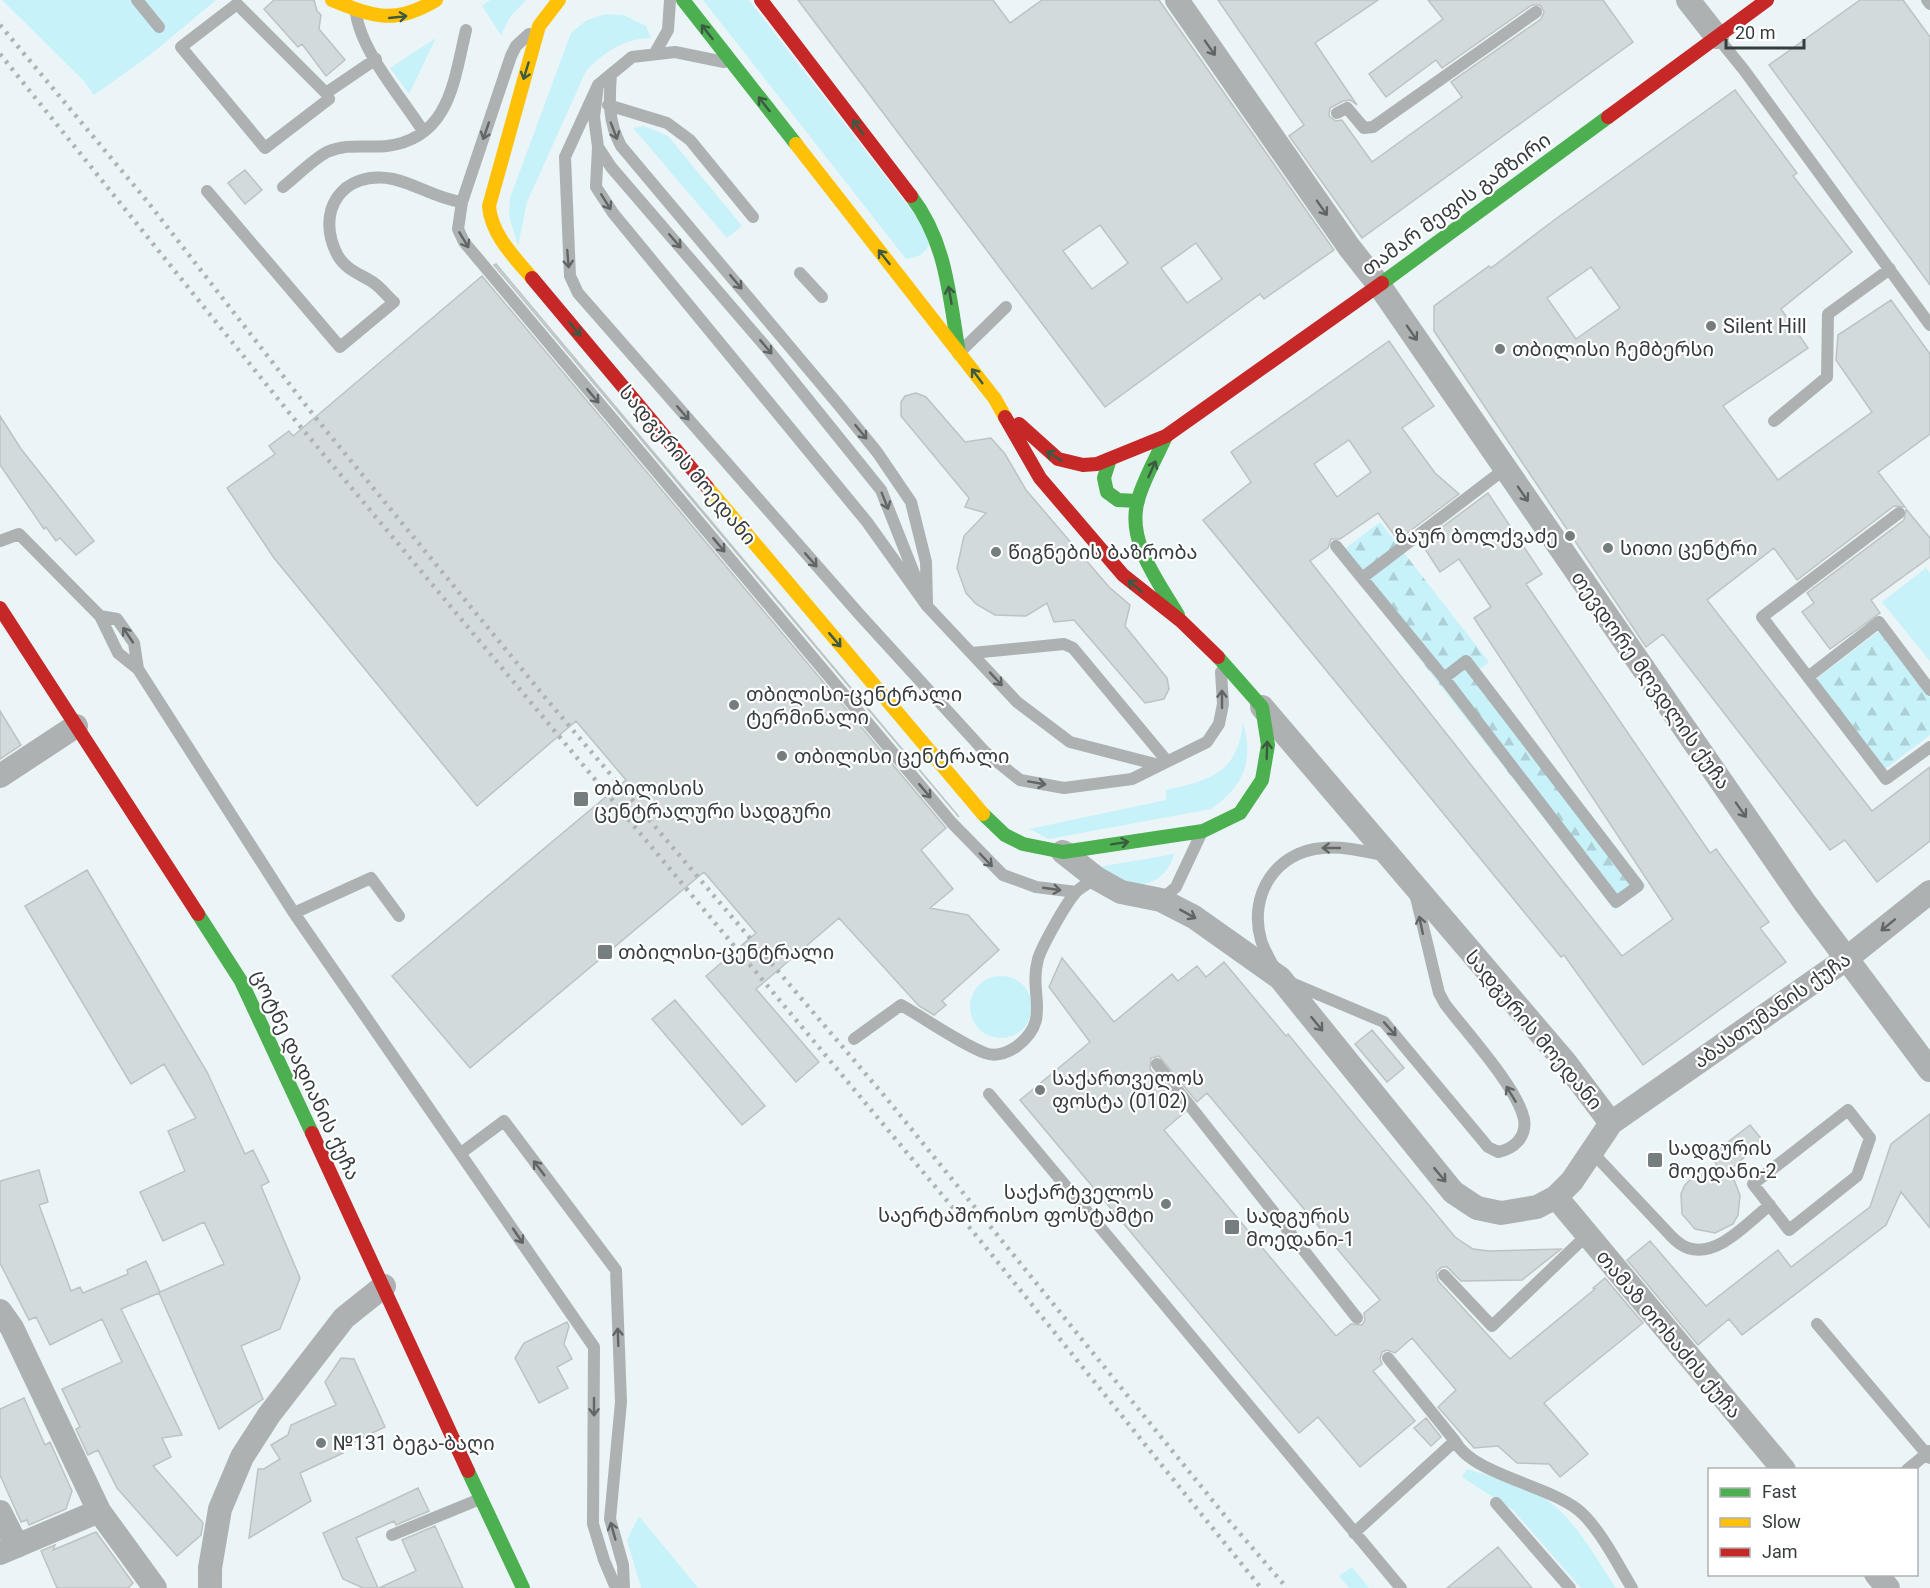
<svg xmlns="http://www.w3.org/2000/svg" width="1930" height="1588" viewBox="0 0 1930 1588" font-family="Roboto,'Noto Sans Georgian',sans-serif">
<defs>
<pattern id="forest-firs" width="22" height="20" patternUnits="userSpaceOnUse" patternTransform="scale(1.5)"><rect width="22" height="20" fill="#c8f2f9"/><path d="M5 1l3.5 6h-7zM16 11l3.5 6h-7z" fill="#acd0d6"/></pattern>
</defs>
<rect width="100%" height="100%" fill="#ebf4f6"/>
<path fill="#c8f2f9" d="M2,0H216L150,55L94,95L83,80Z
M490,0H526L510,17L501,35L482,6Z
M703,0H749L932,237C927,251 922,257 906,259Z
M606,14L623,15L646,26L651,38C625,38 603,53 586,71L527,202L518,246L509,216L510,198L571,33L587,20Z
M436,38L409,94L390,68Z
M644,126L668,136L742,226L727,238L633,128Z
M1926,568L1930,573V661L1882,602Z
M1243,723C1254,761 1244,786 1211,809L1049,839L1029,829L1166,800V790C1210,780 1237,774 1243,723Z
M1174,854C1169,875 1150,889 1127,883C1117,880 1107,872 1098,867Z
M970 1007a31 31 0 1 1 62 0a31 31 0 1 1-62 0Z
M1467,1469C1491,1477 1520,1483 1541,1496C1575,1517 1594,1556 1616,1588H1581L1513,1510L1462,1477Z
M639,1516L698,1588H641L627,1540Z
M1352,1567L1369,1588H1349L1339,1576Z"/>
<path fill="url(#forest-firs)" d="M1380,522L1489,662L1479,670L1646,886L1615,910L1338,554Z
M1879,631L1930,697V735L1885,769L1816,679Z"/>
<path fill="#d3dadc" stroke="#bcc3c4" stroke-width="1.5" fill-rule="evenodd" d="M274,0H314L317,11L321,15L319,29L345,60L326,76L302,44L298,47L264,9Z
M798,0H993L1010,23L1042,0H1159L1334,250L1264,299L1260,294L1105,407ZM1100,225L1128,263L1092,289L1063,251ZM1196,243L1222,279L1187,303L1161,268Z
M1218,0H1378L1315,43L1357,105L1350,100L1343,101L1330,108L1329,116L1336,121L1342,120L1372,162L1462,97L1451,82L1541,19L1544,12L1540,5H1532L1442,68L1436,60L1386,97L1369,74L1443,19L1428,0H1603L1633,42L1362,238L1289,136L1304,125Z
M1860,0H1903L1930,37V285L1769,65Z
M1735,90L1797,173L1793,176L1852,252L1781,309L1808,348L1723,406L1778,480L1872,412L1836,360L1838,335L1891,300L1930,354V434L1878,472L1905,507L1894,506L1797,580L1774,548L1707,600L1872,811L1930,767V841L1877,882L1845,840L1830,850L1663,634L1646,647L1434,331V306L1489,266L1491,268L1557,218ZM1591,267L1620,308L1576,339L1547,298Z
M245,170L262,190L245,204L228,183Z
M496,264L959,817L494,265Z
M482,276L946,828L921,850L953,889L930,908L968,915L999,950L942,1001L946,1005L934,1015L919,1006L839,918L756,989L819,1062L796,1082L706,976L756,933L704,872L470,1068L392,976L626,780L576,721L477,806L274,558L227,488L275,454L269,446L289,431L293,436Z
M1389,341L1434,406L1402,428L1435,473L1459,494L1398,540L1378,513L1340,539H1331L1328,548L1310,561L1622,956L1673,919L1474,618L1491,607L1459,559L1440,572L1421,543L1488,493L1542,574L1526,584L1710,853L1716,849L1769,922L1760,928L1786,962L1643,1065L1564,955L1561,957L1203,520L1251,482L1231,452ZM1349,440L1371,472L1337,497L1314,464Z
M916,393L926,397L965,442L991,438L1005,454L1026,490L1109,587L1130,605L1125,626L1167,678L1169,689L1164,699L1145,703L1074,620L1054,622L1047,603L1026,616L995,615L976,604L966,593L957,568L964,536L986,513L965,507L969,498L901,416V402L905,396Z
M0,416L21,449L94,541L76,555L60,538L56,541L46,527L44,529L0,465Z
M1906,509L1930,538V557L1871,600L1880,613L1830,649L1802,612L1814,603L1807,593L1904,520Z
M0,711L21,745L0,759Z
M87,870L207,1072L245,1154L253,1150L269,1182L261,1186L300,1278L280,1329L241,1346L263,1399L219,1429L159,1293L121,1309L182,1435L162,1438L171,1457L153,1466L203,1523L201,1535L177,1556L117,1488L98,1450L88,1455L76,1429L80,1427L62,1389L122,1362L102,1319L50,1345L36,1317L29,1320L0,1263V1181L39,1170L48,1202L39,1205L71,1291L80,1287L83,1293L128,1274L127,1270L146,1261L160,1292L224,1264L204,1222L163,1241L140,1192L185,1171L168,1131L196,1118L164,1064L131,1084L25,906Z
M1062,958L1114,1022L1172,974L1178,981L1197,966L1206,977L1224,962L1286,1036L1288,1034L1455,1237L1473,1249L1489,1251L1561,1249L1522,1280L1461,1281L1447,1267H1442L1436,1272L1438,1281L1510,1359L1595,1289L1593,1288L1605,1278L1643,1323L1544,1403L1588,1454L1560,1477L1549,1464L1517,1463L1498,1446L1474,1448L1438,1407L1456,1390L1412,1338L1395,1353L1387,1350L1382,1352L1380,1359L1382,1364L1373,1371L1415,1421L1360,1467L1318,1417L1299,1433L1020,1100L1090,1042L1049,987ZM1159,1056L1197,1102L1207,1093L1380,1300L1364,1313L1365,1320L1362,1325L1351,1324L1336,1336L1164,1130L1185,1112L1150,1069L1151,1058Z
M675,1000L765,1106L742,1125L652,1019Z
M1372,1030L1404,1068L1387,1082L1355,1044Z
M1930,1114V1228L1901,1192L1886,1225L1742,1335L1729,1319L1698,1345L1627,1260L1650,1241L1706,1306L1778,1250L1791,1267L1870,1207L1891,1144Z
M1750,1125L1763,1141L1730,1170L1740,1195L1738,1215L1733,1224L1715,1233L1695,1229L1682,1214L1681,1194L1685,1185L1692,1178L1717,1165L1710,1156Z
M567,1322L569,1326L564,1344L572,1359L557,1367L568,1388L539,1403L515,1358L524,1343Z
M341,1358L354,1359L385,1427L341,1448L343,1453L300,1473L311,1501L249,1538L258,1469H264L280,1459L271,1445L288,1435L291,1425L336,1405L325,1382Z
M24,1398L45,1445L50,1442L72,1491L66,1509L29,1525L27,1520L21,1522L0,1475V1409Z
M1426,1418L1441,1437L1431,1446L1414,1428Z
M418,1488L429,1511L396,1525L394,1521L356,1538L378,1588H363L343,1579L323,1533Z
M435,1526L463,1588H379L416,1571L402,1540Z
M96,1532L133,1583L128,1588H57L41,1551L55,1545L53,1550Z
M1498,1547L1532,1588H1447Z"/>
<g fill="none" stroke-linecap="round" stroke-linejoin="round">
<path stroke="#aeb1b1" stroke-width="12" d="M137,0L159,27
M1927,0L1930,4
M237,4L326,93L329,99L265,148L181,47Z
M356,13C361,51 401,97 423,131
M529,34L516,46L511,56L462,202L458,229L464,242L952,823L1003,875L1036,887L1076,892
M1718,38L1744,70L1930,325
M655,53L668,30L670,0
M724,62L675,52L632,57L598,85L594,117L598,147L596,187L613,213L867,522L927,606L1017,702L1070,742L1159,765
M611,74C609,101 608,122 621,146L837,403L877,452L911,502L926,562L927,604
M598,85L565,157L570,276L578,293L860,615L985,752L1020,780L1064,788L1132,779L1207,742L1219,724L1223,704L1221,672
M326,93L376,59
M608,105L667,123L690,140L753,217
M1337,113L1347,108L1364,128L1373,127L1536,12
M598,147L611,167L765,346L881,490L919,586
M283,187C297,176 312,160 327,152C347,143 366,148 387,146C450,138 454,80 466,30
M207,191L340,347L394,302C387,296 381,288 374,283C361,274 347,271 338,256C314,212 342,169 393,179C416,184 437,199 462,202
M800,273L822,297
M962,350L1006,307
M1774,421L1827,377L1828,314L1890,269
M1899,513L1762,617L1886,779L1930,747
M0,541L19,534L100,616L118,653L138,669L294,913L594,1347L593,1524L604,1560L616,1588
M1336,546L1362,578
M100,616L117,619L134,643L138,669
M972,653L1064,644L1073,648L1167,761
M1808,677L1879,622L1930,690
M1444,678L1466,661L1638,886L1616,902L1444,678L1362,578L1506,468
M1161,900L1176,887L1200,836
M294,913L371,878L399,916
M1275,969C1270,960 1264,950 1261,940C1248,895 1276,851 1323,848C1345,846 1366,852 1387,856
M1289,982L1384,1022L1488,1147L1498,1152C1514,1149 1527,1137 1524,1119C1517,1087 1466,1032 1445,1004L1439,993L1415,893
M854,1039L901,1005C926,1019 959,1043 985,1053C996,1057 1007,1053 1016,1047C1053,1019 1028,996 1038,959C1042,946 1067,901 1077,891C1083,886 1090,882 1096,878
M1157,1064L1357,1318
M989,1094L1401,1588
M1848,1110L1870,1138L1857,1176L1789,1230L1753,1184Z
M1591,1151L1672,1237C1676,1241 1682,1246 1688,1248C1718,1258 1748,1222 1770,1205
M461,1153L504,1121L616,1270L621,1402L610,1519L623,1565L624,1588
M1444,1275L1492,1326L1587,1235
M1817,1324L1930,1458
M1388,1358L1455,1441C1472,1474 1544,1484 1577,1509C1598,1525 1618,1565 1632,1588
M1907,1470L1930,1451
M1496,1503L1570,1588
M1354,1533L1455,1441
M392,1535L480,1499"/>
<path stroke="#aeb1b1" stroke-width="24" d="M1177,0L1349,247L1379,285L1805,903L1930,1070
M1688,0L1717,37
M1262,707L1565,1062L1611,1123
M0,776L76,726
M1063,852L1096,878L1121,892L1161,900L1194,917L1280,978L1453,1192L1477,1208L1501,1213L1537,1207L1556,1197L1572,1181L1611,1123L1846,959L1930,892
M1556,1197L1784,1470
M0,1311L12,1328L99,1511L155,1588
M0,1512L17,1546
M0,1553L99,1511
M1876,1574L1888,1588
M210,1588V1568L220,1509L242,1457L269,1415L344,1318L384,1286"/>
<path stroke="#4caf50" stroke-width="14" d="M683,0L796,144
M911,196C947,243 949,296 959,353
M1382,283L1608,117
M1166,436C1157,457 1144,478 1138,500C1126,541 1158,581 1178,615
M1110,459L1104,478L1107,492L1118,500L1138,501
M983,814L1005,835L1023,844L1063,852L1203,831L1240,813L1262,780L1268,745L1262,707L1218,657
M198,914L241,981L312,1133
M468,1471L523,1588"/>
<path stroke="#ffc107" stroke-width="14" d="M332,0C374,17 395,25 436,0
M796,144L995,399L1005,417
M532,278C514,257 491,234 489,206L539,26L559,0
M707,487L983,814"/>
<path stroke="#c62828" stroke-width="14" d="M761,0L911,196
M1608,117L1767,0
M532,278L707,487
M1005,417L1040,478L1123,575L1181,621L1218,657
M1019,424L1058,459L1083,465L1097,464L1166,436L1382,283
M0,608L198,914
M312,1133L468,1471"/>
<path stroke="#afb3b5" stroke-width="4.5" stroke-dasharray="3 6" stroke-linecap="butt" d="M0,25L147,201L315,417L548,701L887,1099L1230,1522L1287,1588
M0,54L299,425L979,1239L1261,1588"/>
</g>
<defs><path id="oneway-shaft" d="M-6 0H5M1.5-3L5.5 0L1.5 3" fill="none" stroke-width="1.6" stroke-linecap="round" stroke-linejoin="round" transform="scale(1.5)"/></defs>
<g stroke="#3c5a42">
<use href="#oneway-shaft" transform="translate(398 17) rotate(-6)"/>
<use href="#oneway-shaft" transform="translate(707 32) rotate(-128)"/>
<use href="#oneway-shaft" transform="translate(526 71) rotate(107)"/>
<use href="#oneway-shaft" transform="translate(764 104) rotate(-128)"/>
<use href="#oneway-shaft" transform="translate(858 127) rotate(-127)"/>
<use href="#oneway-shaft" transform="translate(884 257) rotate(-128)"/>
<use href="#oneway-shaft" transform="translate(950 295) rotate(-100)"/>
<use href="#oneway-shaft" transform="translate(575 329) rotate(50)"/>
<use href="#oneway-shaft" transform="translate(977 376) rotate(-127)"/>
<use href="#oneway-shaft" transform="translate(1054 456) rotate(-148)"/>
<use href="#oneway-shaft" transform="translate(1152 469) rotate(-66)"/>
<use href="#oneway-shaft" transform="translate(1135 586) rotate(-139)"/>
<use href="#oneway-shaft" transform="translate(835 640) rotate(50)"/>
<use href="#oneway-shaft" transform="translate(1267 750) rotate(-88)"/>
<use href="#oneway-shaft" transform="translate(1120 843) rotate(-9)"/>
</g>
<g stroke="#606666">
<use href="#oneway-shaft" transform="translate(1210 48) rotate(55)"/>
<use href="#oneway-shaft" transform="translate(486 131) rotate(109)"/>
<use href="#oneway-shaft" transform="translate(614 131) rotate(69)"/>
<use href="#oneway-shaft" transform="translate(606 202) rotate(58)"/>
<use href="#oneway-shaft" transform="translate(1322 208) rotate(55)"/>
<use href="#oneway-shaft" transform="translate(464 240) rotate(59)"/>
<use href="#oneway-shaft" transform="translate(675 241) rotate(49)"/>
<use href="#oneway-shaft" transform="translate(568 259) rotate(85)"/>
<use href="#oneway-shaft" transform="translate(736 282) rotate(50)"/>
<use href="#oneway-shaft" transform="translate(1412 333) rotate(55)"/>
<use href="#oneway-shaft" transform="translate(766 347) rotate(50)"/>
<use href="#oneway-shaft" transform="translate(593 396) rotate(50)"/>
<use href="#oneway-shaft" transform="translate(683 413) rotate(49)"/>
<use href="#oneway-shaft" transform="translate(861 432) rotate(51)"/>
<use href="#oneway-shaft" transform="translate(1523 494) rotate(55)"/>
<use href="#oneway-shaft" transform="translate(885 501) rotate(68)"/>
<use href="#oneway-shaft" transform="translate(719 545) rotate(50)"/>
<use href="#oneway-shaft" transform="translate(811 560) rotate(49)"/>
<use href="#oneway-shaft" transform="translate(128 635) rotate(-124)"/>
<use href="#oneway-shaft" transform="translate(996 679) rotate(47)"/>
<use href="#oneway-shaft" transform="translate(1222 699) rotate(-90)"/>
<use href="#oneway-shaft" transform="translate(1037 783) rotate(10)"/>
<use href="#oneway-shaft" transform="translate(925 791) rotate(50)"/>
<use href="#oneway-shaft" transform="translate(1741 810) rotate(55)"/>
<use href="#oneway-shaft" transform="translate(1331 848) rotate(-180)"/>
<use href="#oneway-shaft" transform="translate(986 860) rotate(46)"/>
<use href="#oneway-shaft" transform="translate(1052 889) rotate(8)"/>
<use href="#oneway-shaft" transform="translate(1188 914) rotate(29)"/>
<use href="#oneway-shaft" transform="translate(1421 925) rotate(-102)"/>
<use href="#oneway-shaft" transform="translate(1888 925) rotate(141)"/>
<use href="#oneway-shaft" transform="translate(1317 1024) rotate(51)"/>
<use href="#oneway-shaft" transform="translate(1390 1029) rotate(48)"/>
<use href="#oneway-shaft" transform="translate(1511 1094) rotate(-121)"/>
<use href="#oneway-shaft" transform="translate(539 1168) rotate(-127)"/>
<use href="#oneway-shaft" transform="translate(1440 1175) rotate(50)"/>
<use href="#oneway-shaft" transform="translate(518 1236) rotate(56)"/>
<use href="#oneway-shaft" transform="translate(618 1337) rotate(-92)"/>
<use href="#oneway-shaft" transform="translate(594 1407) rotate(90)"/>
<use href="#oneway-shaft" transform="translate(613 1531) rotate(-106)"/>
</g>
<g fill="#757d7e" stroke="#fff" stroke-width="2">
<circle cx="1711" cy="326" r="6"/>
<circle cx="1500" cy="349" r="6"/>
<circle cx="1570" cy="536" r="6"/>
<circle cx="1608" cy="548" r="6"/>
<circle cx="996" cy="552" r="6"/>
<circle cx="734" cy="705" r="6"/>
<circle cx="782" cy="756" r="6"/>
<rect x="573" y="791" width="16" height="16" rx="3"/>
<rect x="597" y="944" width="16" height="16" rx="3"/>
<circle cx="1040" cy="1090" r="6"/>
<rect x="1647" y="1152" width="16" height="16" rx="3"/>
<circle cx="1166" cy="1204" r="6"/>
<rect x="1224" y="1219" width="16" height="16" rx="3"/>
<circle cx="321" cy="1443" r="6"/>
</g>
<g text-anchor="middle" stroke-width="4.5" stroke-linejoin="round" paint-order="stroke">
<g font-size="20" fill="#363d3e" stroke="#fff">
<text transform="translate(1456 204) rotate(-36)" y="7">თამარ მეფის გამზირი</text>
<text transform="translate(688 465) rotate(50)" y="7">სადგურის მოედანი</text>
<text transform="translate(1651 680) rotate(55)" y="7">თევდორე მღვდლის ქუჩა</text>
<text transform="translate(1772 1010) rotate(-35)" y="7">აბასთუმანის ქუჩა</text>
<text transform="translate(1534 1030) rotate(50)" y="7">სადგურის მოედანი</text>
<text transform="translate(306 1075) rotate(65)" y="7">ცოტნე დადიანის ქუჩა</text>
<text transform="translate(1669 1334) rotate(50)" y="7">თამაზ თოხაძის ქუჩა</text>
</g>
<g font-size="20" fill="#363d3e" stroke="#fff" text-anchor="start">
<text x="1723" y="333">Silent Hill</text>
<text x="1512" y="356">თბილისი ჩემბერსი</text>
<text x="1558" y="543" text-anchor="end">ზაურ ბოლქვაძე</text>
<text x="1620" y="555">სითი ცენტრი</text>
<text x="1008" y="559">წიგნების ბაზრობა</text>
<text x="746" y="701">თბილისი-ცენტრალი<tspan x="746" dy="23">ტერმინალი</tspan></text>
<text x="794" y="763">თბილისი ცენტრალი</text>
<text x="594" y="795">თბილისის<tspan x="594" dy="23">ცენტრალური სადგური</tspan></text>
<text x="618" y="959">თბილისი-ცენტრალი</text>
<text x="1052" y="1085">საქართველოს<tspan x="1052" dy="23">ფოსტა (0102)</tspan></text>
<text x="1668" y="1155">სადგურის<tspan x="1668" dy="23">მოედანი-2</tspan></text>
<text x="1154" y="1199" text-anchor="end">საქარტველოს<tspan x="1154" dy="23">საერტაშორისო ფოსტამტი</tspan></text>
<text x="1246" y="1223">სადგურის<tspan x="1246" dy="23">მოედანი-1</tspan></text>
<text x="333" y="1450">№131 ბეგა-ბაღი</text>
</g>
</g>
<rect x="1708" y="1468" width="210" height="108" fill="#ffffff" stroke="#afb1b2" stroke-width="1.5"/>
<rect x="1720" y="1488" width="30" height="9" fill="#4caf50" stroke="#afb1b2" stroke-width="1.5"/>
<text x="1762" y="1498" font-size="18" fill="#363d3e">Fast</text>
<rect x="1720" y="1518" width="30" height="9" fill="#ffc107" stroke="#afb1b2" stroke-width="1.5"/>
<text x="1762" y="1528" font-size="18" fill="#363d3e">Slow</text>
<rect x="1720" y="1548" width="30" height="9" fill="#c62828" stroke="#afb1b2" stroke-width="1.5"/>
<text x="1762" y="1558" font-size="18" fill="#363d3e">Jam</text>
<path d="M1726 39v9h78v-9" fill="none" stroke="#363d3e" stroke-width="3"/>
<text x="1735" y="39" font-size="18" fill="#363d3e" stroke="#ffffff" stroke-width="4.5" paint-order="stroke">20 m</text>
</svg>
